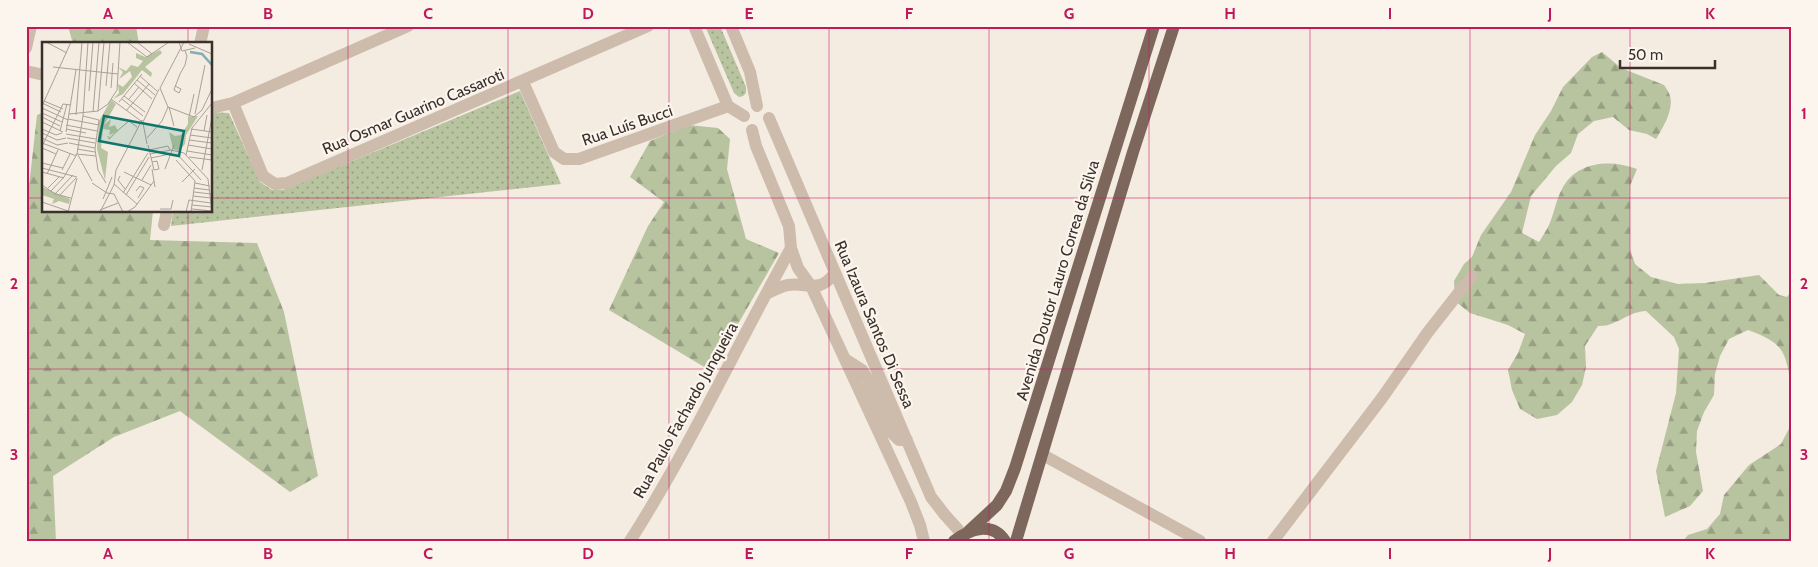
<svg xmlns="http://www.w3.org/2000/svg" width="1818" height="567" viewBox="0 0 1818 567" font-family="Cabin,sans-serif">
<defs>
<pattern id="forest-firs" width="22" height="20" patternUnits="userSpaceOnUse" patternTransform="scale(1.25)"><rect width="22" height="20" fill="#b8c4a0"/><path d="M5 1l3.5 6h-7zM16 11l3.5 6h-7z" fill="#97a083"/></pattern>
<pattern id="park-dots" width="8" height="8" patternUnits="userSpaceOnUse" patternTransform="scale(1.25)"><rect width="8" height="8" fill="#b8c4a0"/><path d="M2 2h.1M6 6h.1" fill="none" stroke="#97a083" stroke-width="1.8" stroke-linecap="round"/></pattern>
</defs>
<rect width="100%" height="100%" fill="#f4ebe1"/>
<path fill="url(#forest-firs)" d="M68,26H136L139,44H73Z
M1602,52L1621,68L1664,85C1666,88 1669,92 1670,96C1674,109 1663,128 1656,139L1647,134L1629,130L1613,117L1594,121L1578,134L1571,153L1556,166L1531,196L1522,233L1539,242C1542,237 1546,231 1549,225C1554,214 1556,200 1562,189C1576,161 1611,159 1637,169L1630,186V249L1635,264L1651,277L1678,284L1705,283L1759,275L1779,295L1787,297L1792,290V389C1785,352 1786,344 1748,330L1729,339L1720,356L1715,374L1714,395L1704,412L1697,431L1696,452L1703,491L1690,506L1665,517L1656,471L1676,393L1679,349L1674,337L1646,311C1629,311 1616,327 1598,326L1585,346L1586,367L1582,385L1572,402L1557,415L1537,419L1520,409L1512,390L1508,370L1518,353L1525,334L1508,325L1470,313L1455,301L1454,281L1464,264L1472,257L1481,235L1511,192L1535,135L1551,111L1563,87L1592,57Z
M44,112V211H153L150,240L257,243L284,312L318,476L290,492L180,411L114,437L53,476L56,541H26V199L28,195L37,115Z
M689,125L718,128L730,139L727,169L746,239L779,253L711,371L609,310L648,226L664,202L630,177L650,141Z
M1792,423V541H1683L1688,535L1707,529L1720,514L1724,495L1749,465L1781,444Z"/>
<path fill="url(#park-dots)" d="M705,26H720L746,87V93L743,96L739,97L734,93Z
M520,91L561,184L171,226L173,211H211V112L229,113L260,182L272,190H283Z"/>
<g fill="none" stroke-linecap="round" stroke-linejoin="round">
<path stroke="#cdbbac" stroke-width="12" d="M694,26L728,106L744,116
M731,26L750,72L757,106
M200,44L204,26
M26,48L31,26
M26,71L44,75
M523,82L554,152L564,159H579L728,106
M233,103L263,176L275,184L287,183L648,26
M211,108L233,103L408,26
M769,118L931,497L945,515L963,535
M752,130L756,146L789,226L791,248L798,268L811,286L911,502L920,525L924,541
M164,225L167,211
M766,294C772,291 781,286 788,285C807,282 819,294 834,274
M845,359L862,370L867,378L891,432L899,440H907
M1043,455L1200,541
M630,541C690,447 737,345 791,248
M1273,541L1382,398L1428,332L1472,276"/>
<path stroke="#7d675c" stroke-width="12" d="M969,531L997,505L1006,491L1015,468L1154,26
M954,541C970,529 992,521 1005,541
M1016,541L1133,152L1174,26"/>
</g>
<path fill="none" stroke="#c2185b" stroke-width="1" stroke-opacity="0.55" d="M188,26V44M348,26V541M508,26V541M669,26V541M829,26V541M989,26V541M1149,26V541M1310,26V541M1470,26V541M1630,26V541M26,198H44M211,198H1792M188,211V541M26,369H1792"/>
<g text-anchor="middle" stroke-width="4.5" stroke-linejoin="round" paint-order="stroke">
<g font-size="16" fill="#3b302b" stroke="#fbf5ee">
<text transform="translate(413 111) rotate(-23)" y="6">Rua Osmar Guarino Cassaroti</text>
<text transform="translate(627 125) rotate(-19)" y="6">Rua Luís Bucci</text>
<text transform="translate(1057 280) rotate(-73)" y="6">Avenida Doutor Lauro Correa da Silva</text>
<text transform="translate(875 324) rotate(67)" y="6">Rua Izaura Santos Di Sessa</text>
<text transform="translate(685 410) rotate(-61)" y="6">Rua Paulo Fachardo Junqueira</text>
</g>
</g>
<g transform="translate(42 42)">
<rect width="170" height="170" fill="#f4ebe1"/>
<path d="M118,8L120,11L103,25L110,31L109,35L100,28L81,52L71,57L77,51L76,42L81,45L90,35L88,29L77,37L81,30L76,25L84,29L89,23L96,25L101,19L94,16V11L103,15ZM69,58L74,62L62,83L69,77L67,85L73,83L76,89L67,98L65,94L68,95L72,91L67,93L68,88L61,87L59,106L66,110L63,138L55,107L57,79ZM156,74L144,93L143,102L137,109L131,107L127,90L133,94L139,93L146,82V75ZM0,145L28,157L27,162L17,159L10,162L12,157L0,153Z" fill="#b8c4a0"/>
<path fill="none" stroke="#7fb0b2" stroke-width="2.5" d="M148,10L160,12L170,23"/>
<path fill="none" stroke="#aaa098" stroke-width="1" d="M4,0L25,11M85,0L105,15L127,0M95,0L110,12M137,0L140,9L153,6M147,2L170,12M11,25L76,32M98,34L115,49M95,38L113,53M92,41L110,57M64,44L68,0M133,44L139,47L137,51L132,48L133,45L138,32L143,23L145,14L143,9M69,46L71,21M118,46L126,65M118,46L142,0M47,49L51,0M82,54L103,70M69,57L99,79M80,57L101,74M87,57L97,45M2,59L21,67M77,60L100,32M0,61L19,70M0,64L29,0M126,65L152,75L160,68L170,47M127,65L132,84M0,66L26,78M56,69L62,0M84,69L107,42M51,70L57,0M0,71L20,80M27,72L56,69L66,62L75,48L78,0M153,72L163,23M34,73L40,0M41,74L57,78L53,107L56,128L64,141M0,75L18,84M147,75L152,52M26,77L57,83M0,80L21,90M101,80L117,47M101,81L105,102M24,83L55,89M0,87L14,93L20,91M24,87L44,91M149,87L170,90M18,89L25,62M75,89L87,79L95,85M162,89L165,73M24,90L34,28M0,91L15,98L24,96M24,92L54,97M148,93L170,96M0,96L15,103L26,101M25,96L53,101M105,96L120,79L126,65M147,98L170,101M0,101L32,113M27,101L53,106M106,103L112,128L117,127L115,119L110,120M146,103L170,107M0,104L21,62L29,63M0,106L14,112M35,107L53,110M107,108L126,104L128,108M145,109L170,113M35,112L41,74L46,0M35,112L54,114M108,112L129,108L142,111L166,137L170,170M36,113L50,139M136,113L159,138M144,113L150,86L170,61M147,115L170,118M109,116L128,112M134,118L153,139M0,121L21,126M0,126L35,135M110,127L113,145M123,127L132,103M20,128L28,112M160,128L170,75M0,130L22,136M82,130L109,143M5,132L16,108M78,134L76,138L83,147M100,138L109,123M140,140L153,127M50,141L65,151L72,152L81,170M153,141L168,144M72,142L95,162M0,143L13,152L29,156M6,146L17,135M152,146L167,148M9,149L22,135L35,112L32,114M94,149L98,144L102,146L96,156M152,150L169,152M81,151L106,111M13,152L31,133M18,153L34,136M84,153L107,115M151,154L169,156M61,157L70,135M0,160L26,169M150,163L170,165M118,167H129L131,158M150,167L170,169M58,168L76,161M26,170L35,136M58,170L72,143L74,128L100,78L99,82M85,170L93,165L112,139M144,170L147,158L169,161M149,170L153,139"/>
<path fill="#0f766e" fill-opacity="0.15" stroke="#0f766e" stroke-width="2.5" d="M62,74L142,89L137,114L57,99Z"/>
<rect width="170" height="170" fill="none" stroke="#3b302b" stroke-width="2.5"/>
</g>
<rect width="1818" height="567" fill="none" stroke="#fbf5ee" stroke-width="55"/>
<path d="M1620 60v8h95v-8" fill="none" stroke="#3b302b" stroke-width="2.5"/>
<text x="1628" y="60" font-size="15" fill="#3b302b" stroke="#fbf5ee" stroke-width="4" paint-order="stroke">50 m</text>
<rect x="28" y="28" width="1762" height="512" fill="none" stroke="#c2185b" stroke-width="2"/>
<g font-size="16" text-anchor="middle" font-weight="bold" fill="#c2185b">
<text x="108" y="19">A</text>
<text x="268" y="19">B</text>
<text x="428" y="19">C</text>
<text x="588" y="19">D</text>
<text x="749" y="19">E</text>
<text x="909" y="19">F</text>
<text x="1069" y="19">G</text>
<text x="1230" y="19">H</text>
<text x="1390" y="19">I</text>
<text x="1550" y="19">J</text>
<text x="1710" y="19">K</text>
<text x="14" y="119">1</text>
<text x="1804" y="119">1</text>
<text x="14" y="289">2</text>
<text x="1804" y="289">2</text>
<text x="14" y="460">3</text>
<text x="1804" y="460">3</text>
<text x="108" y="559">A</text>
<text x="268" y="559">B</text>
<text x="428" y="559">C</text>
<text x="588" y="559">D</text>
<text x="749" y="559">E</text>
<text x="909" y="559">F</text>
<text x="1069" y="559">G</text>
<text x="1230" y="559">H</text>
<text x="1390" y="559">I</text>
<text x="1550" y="559">J</text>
<text x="1710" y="559">K</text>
</g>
</svg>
